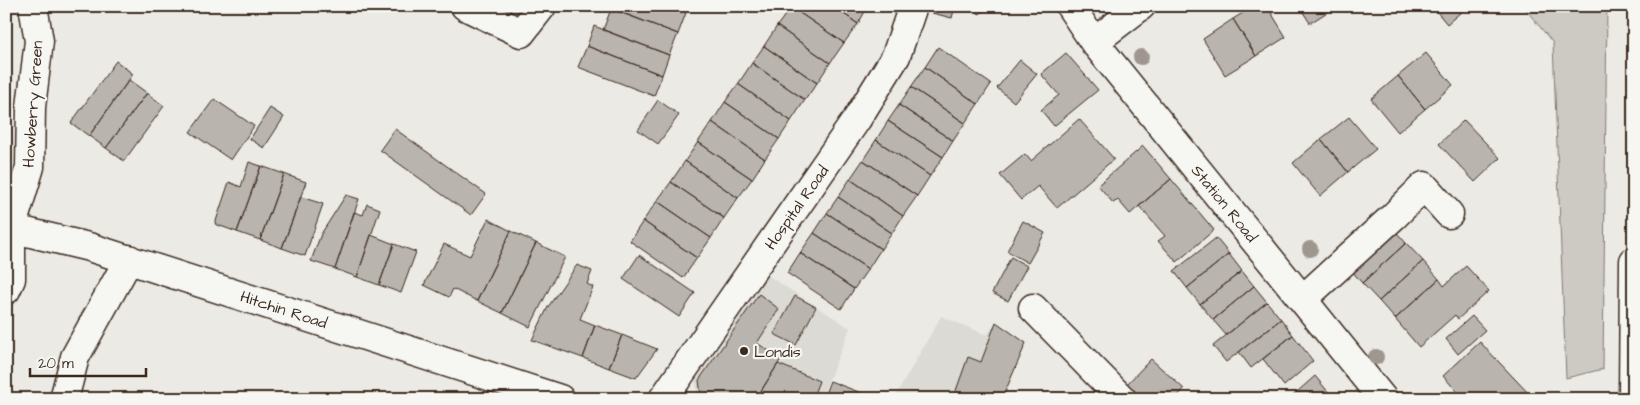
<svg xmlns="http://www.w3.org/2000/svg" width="1640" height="405" viewBox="0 0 1640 405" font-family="'Architects Daughter',sans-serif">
<rect width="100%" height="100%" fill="#ebeae5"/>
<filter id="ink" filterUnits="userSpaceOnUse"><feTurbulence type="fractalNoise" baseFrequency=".02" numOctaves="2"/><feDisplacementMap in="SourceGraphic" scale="10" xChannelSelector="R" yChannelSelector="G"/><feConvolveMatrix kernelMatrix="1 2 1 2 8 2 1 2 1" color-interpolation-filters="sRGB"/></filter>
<g filter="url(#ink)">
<path fill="#dcdad4" d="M767,275L850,328L821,399H698L695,380Z
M941,316L987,335L996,322L1026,343L1002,399H894Z"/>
<path fill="#cdcac4" stroke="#847a71" d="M1523,6H1607L1603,369L1566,378L1553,43Z"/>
<path fill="#bab4ae" stroke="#3b2a1e" d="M505,6H526L518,17Z
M605,6H669L686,13L678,34Z
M833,6L858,24L844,43L791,7Z
M833,6H868L858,24Z
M933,6H955L952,18L932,13Z
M974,6H993L979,14Z
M1254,6H1267L1286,37L1256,56L1233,19Z
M1299,6H1337L1310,23Z
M1432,6H1468L1447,24Z
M791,7L844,43L830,63L777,26Z
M611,9L678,34L669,55L603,30Z
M1233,19L1256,56L1225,75L1203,39Z
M594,26L669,55L662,75L587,46Z
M777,26L830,63L817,83L764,46Z
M587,46L662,75L654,96L578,67Z
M764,46L817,83L805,100L752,63Z
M938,47L991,84L978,104L925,67Z
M1066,53L1098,90L1054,126L1041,110L1059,95L1041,74Z
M1426,53L1453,85L1425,109L1398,76Z
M1020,60L1037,74L1014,102L997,88Z
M116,61L133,74L89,136L71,123Z
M752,63L805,100L791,121L738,84Z
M925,67L978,104L965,123L911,87Z
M1398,76L1425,109L1398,132L1371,99Z
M129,80L147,93L106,148L89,136Z
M738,84L791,121L779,139L725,102Z
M911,87L965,123L953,141L899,105Z
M147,93L164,106L124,161L106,148Z
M214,99L254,126L231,160L190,132Z
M658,100L679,115L658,144L638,130Z
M725,102L779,139L765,159L712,122Z
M899,105L953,141L943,157L888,121Z
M270,108L284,117L264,148L250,139Z
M1349,117L1376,149L1348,172L1321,139Z
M1079,119L1114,159L1057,208L1038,186L1021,200L1000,175L1025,154L1031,161Z
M1464,120L1500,158L1475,182L1439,144Z
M888,121L943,157L930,176L876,140Z
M712,122L765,159L752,179L698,142Z
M395,129L486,194L471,215L380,150Z
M1321,139L1348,172L1320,196L1293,163Z
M876,140L930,176L917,196L863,160Z
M698,142L752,179L738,198L685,161Z
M1143,146L1171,179L1130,214L1118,200L1113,203L1098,185Z
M863,160L917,196L903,216L850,179Z
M685,161L738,198L724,218L671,182Z
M249,162L261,166L237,232L215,224L229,182L241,187Z
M261,166L284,174L260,240L237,232Z
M284,174L306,182L282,248L260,240Z
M850,179L903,216L892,233L838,197Z
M1171,179L1214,230L1177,262L1158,241L1165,236L1139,206Z
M671,182L724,218L711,238L657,201Z
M346,195L359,199L335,269L311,261L321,234Z
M301,197L323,204L305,256L282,248Z
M838,197L892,233L881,249L827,213Z
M657,201L711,238L697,258L643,221Z
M367,204L380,209L357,277L335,269L354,212L363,215Z
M827,213L881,249L868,269L814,233Z
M488,219L511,231L477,301L453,289L449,297L424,285L444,244L470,256Z
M643,221L697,258L683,278L630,241Z
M1023,221L1045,233L1028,263L1007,251Z
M1390,225L1406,243L1362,283L1346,264Z
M511,231L536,243L502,313L477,301Z
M814,233L868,269L854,289L800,253Z
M371,235L394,244L379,285L357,277Z
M1216,238L1229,254L1187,288L1174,271Z
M536,243L565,257L530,327L502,313Z
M1406,243L1423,261L1379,301L1362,283Z
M394,244L416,252L401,293L379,285Z
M800,253L854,289L841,309L787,273Z
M1229,254L1242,271L1200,304L1187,288Z
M639,255L695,293L679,317L623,279Z
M1011,257L1027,266L1008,301L992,293Z
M1423,261L1439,279L1395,319L1379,301Z
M577,265L592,271L587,284L593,287L580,319L595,325L583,358L532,340L548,307Z
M1466,266L1489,291L1458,319L1455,315L1419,347L1395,319L1439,279L1444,286Z
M1242,271L1254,286L1213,320L1200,304Z
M1254,286L1267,302L1226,335L1213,320Z
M759,294L779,309L757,343L781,359L756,399H708L701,396L699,380Z
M795,296L816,307L796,345L774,334Z
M1267,302L1281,319L1226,362L1213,346Z
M1472,316L1485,330L1458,354L1446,339Z
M1281,319L1293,335L1251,368L1239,352Z
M996,322L1026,343L1002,399H953L968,357L981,362Z
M595,325L622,335L609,368L583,358Z
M622,335L657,349L636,378L609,368Z
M1293,335L1313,361L1284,386L1263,359Z
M1480,342L1531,396L1528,399H1464L1443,376Z
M1151,359L1184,389L1175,399H1140L1126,385Z
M778,364L819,381L812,399H756Z
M1315,376L1334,399H1289Z
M830,381L877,399H823Z
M1601,396V399H1562V397Z"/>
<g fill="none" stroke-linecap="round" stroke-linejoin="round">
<defs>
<path id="minor" d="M465,6L521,33L542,6
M1070,6L1094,42L1383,399
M1094,42L1141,6
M6,227L89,247L560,399
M6,290L11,279V229L30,167L31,107L39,41L33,6
M1303,299L1394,216L1424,186L1449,214
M1033,308L1122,399
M64,399L75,357L129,259
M663,399L857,119L896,56L913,6
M1633,399L1634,261"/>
</defs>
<use href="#minor" stroke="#3b2a1e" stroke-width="31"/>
<use href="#minor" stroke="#f6f6f2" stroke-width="28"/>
</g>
<g fill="#9f968f">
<circle cx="1141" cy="57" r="8"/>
<circle cx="1310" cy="249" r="8"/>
<circle cx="1376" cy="357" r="8"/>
</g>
</g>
<circle fill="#3b2a1e" stroke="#f6f6f2" stroke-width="2" cx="744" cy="351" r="5"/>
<g text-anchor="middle" stroke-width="4.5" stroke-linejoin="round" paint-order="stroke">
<g font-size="16" fill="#3b2a1e" stroke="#f6f6f2">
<text transform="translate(32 104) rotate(-86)" y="6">Howberry Green</text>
<text transform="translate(1225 203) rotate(51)" y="6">Station Road</text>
<text transform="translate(796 207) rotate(-55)" y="6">Hospital Road</text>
<text transform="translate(284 309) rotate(18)" y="6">Hitchin Road</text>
</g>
<g font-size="16" fill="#3b2a1e" stroke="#f6f6f2" text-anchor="start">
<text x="754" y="357">Londis</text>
</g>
</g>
<rect width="1640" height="405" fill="none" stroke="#f6f6f2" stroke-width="25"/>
<rect x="12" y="12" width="1615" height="380" fill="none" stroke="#3b2a1e" stroke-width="2" filter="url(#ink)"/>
<path d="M30 368v8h116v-8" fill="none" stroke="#3b2a1e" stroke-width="2.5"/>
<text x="38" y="368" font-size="15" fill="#3b2a1e" stroke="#f6f6f2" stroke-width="4" paint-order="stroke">20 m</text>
</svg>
